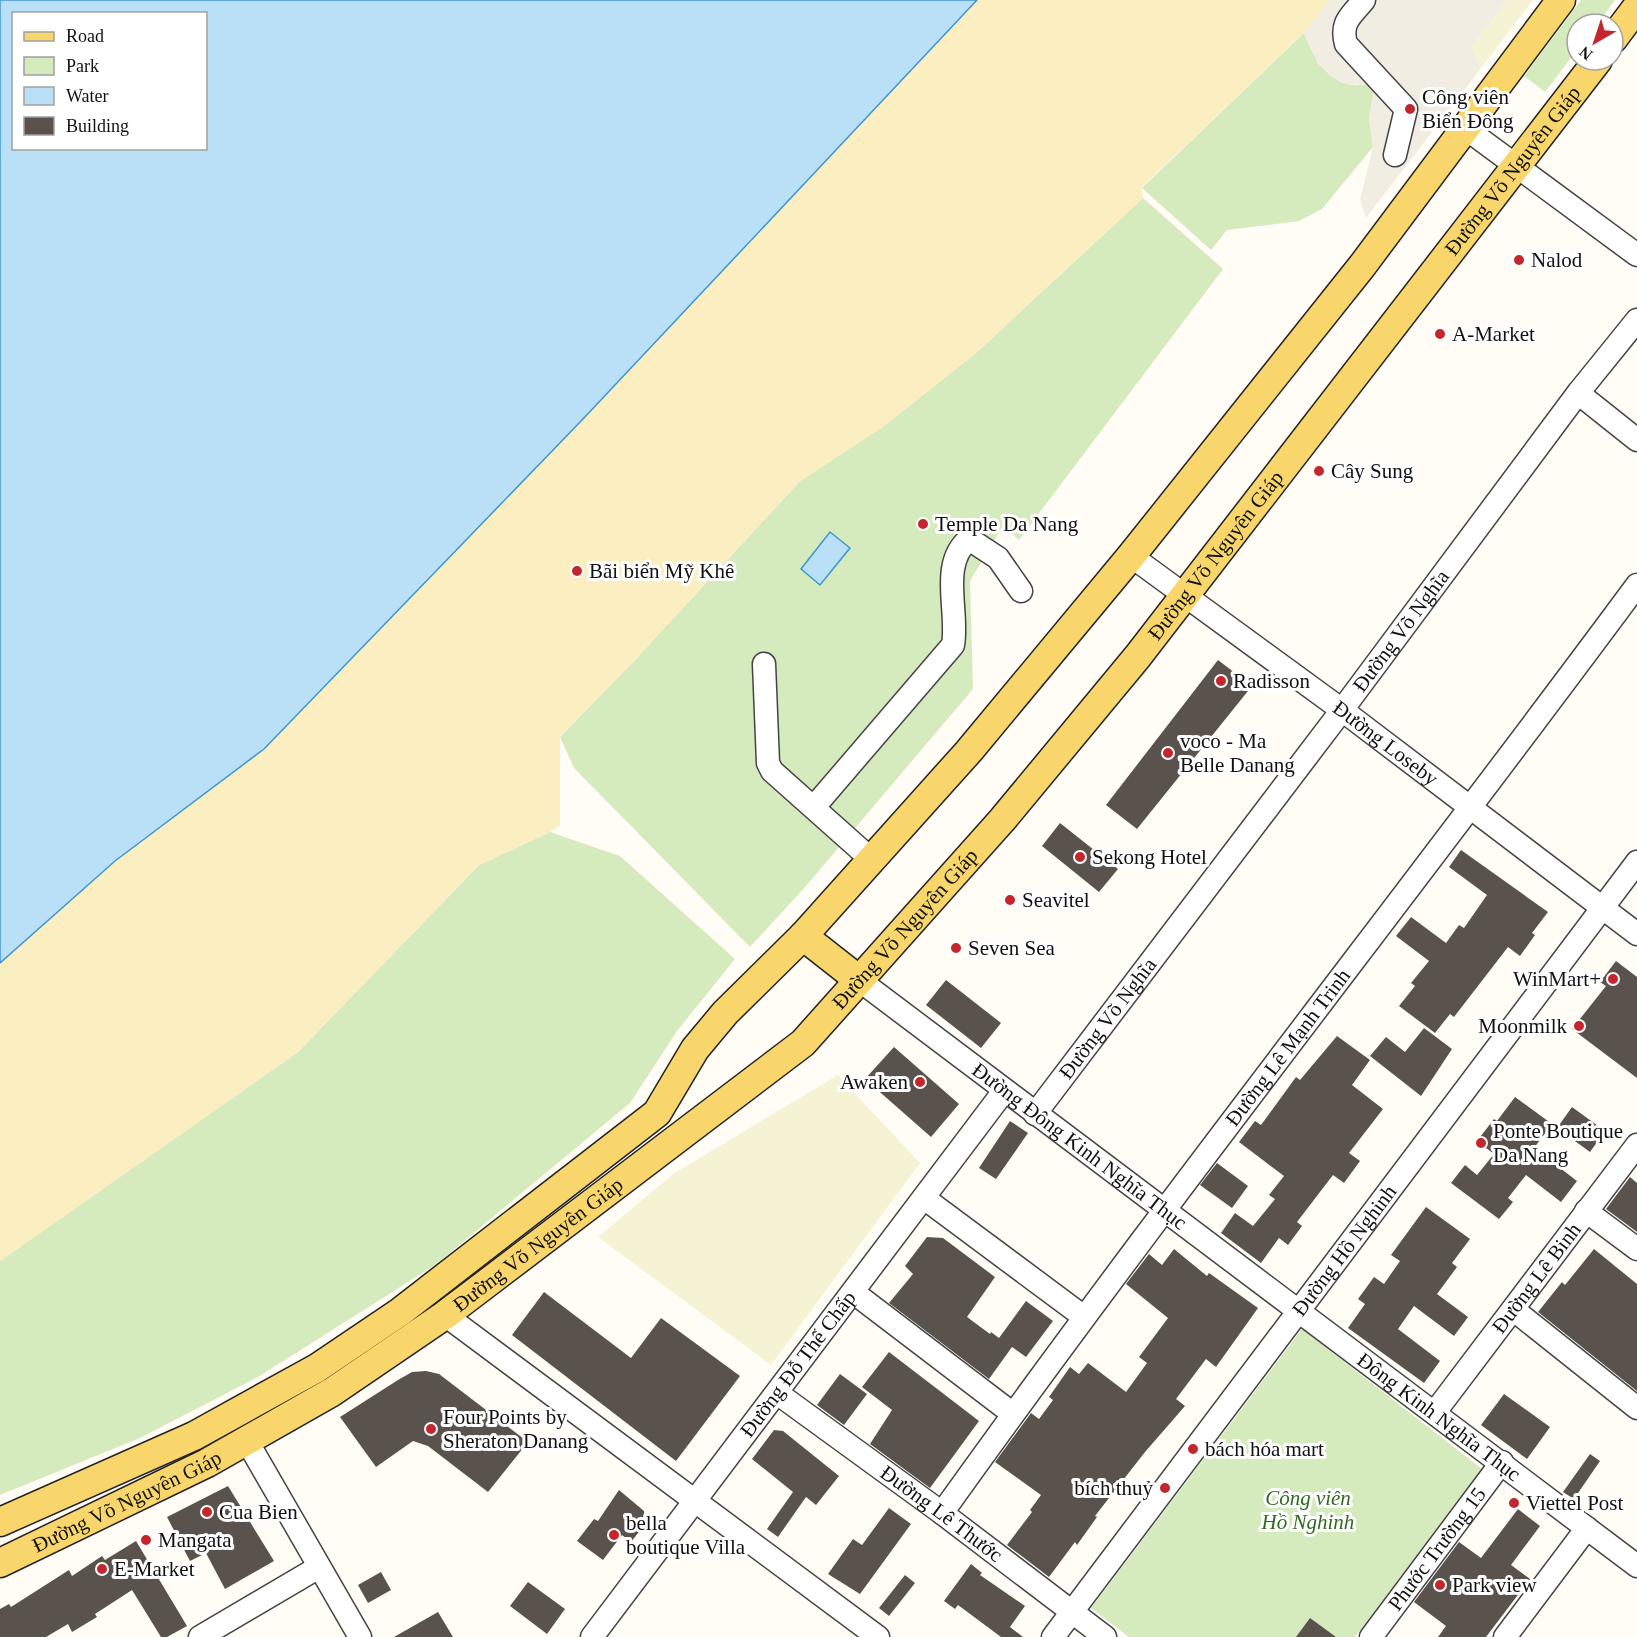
<svg xmlns="http://www.w3.org/2000/svg" width="1637" height="1637" viewBox="0 0 1637 1637" font-family="Georgia,serif">
<rect width="100%" height="100%" fill="#fffdf5"/>
<path fill="#f6f3d4" d="M1507,0H1533L1481,68L1471,47Z
M838,1075L920,1163L771,1365L598,1237L673,1174Z"/>
<path fill="#d5ebbd" d="M1581,0H1615L1597,24H1577V50L1545,92L1524,76Z
M1304,33C1316,64 1337,97 1376,81L1369,118L1373,147L1322,209L1299,221L1227,230L1211,250L1142,188Z
M1143,198L1223,269L1019,540L1003,526L970,581L973,689L806,886L750,947L574,768L560,737L634,661L800,481L884,426L976,353Z
M550,832L620,856L735,959L677,1031L630,1103L435,1265L258,1377L140,1438L0,1495V1261L298,1052L479,865Z
M1302,1329L1482,1469L1355,1637H1129L1091,1608Z"/>
<path fill="#fbeec1" d="M977,0H1329L1304,33L1142,187L1143,198L976,353L884,426L800,481L634,661L560,737V825L550,832L479,865L298,1052L0,1261V963L115,861L264,749L583,419Z"/>
<path fill="#f1ede2" d="M1329,0H1507L1471,47L1481,68L1366,218L1360,200L1373,147L1369,118L1376,82L1366,85L1347,84L1332,77L1318,64L1304,33Z"/>
<path fill="#b9e0f7" stroke="#3f96cf" stroke-width="1.5" fill-rule="evenodd" d="M0,0H977L583,419L264,749L115,861L0,963ZM14,14H206V148H14Z
M830,532L850,548L820,585L801,569Z"/>
<path fill="#5a524d" d="M1218,660L1252,686L1137,829L1106,805Z
M1060,823L1118,869L1099,892L1042,846Z
M1461,850L1548,912L1532,933L1535,935L1520,956L1508,947L1454,1017L1450,1014L1435,1033L1399,1006L1415,986L1411,983L1429,961L1396,936L1411,917L1446,943L1459,925L1464,928L1487,895L1449,867Z
M1616,961L1637,977V1078L1572,1029L1606,986L1600,982Z
M946,980L1001,1023L981,1048L926,1005Z
M1424,1028L1452,1049L1421,1096L1370,1056L1386,1037L1405,1052Z
M1337,1036L1370,1060L1352,1085L1383,1109L1349,1153L1360,1161L1344,1183L1333,1175L1297,1222L1302,1226L1288,1245L1279,1238L1261,1263L1221,1233L1235,1213L1253,1226L1275,1199L1269,1195L1284,1176L1239,1142L1255,1121L1261,1125L1296,1077L1300,1080Z
M894,1047L959,1104L931,1137L865,1079Z
M1515,1097L1552,1124L1534,1148L1577,1181L1561,1202L1526,1175L1508,1198L1513,1202L1499,1219L1451,1183L1465,1165L1477,1175L1494,1154L1477,1141L1494,1119L1497,1121Z
M1572,1107L1605,1131L1590,1152L1557,1128Z
M1010,1121L1028,1133L996,1179L979,1168Z
M1217,1163L1248,1186L1232,1208L1200,1185Z
M1630,1177L1637,1183V1232L1606,1209Z
M1426,1207L1470,1239L1452,1263L1457,1267L1437,1294L1468,1317L1454,1336L1414,1306L1398,1329L1440,1361L1424,1383L1348,1328L1365,1304L1358,1299L1374,1277L1384,1284L1400,1261L1391,1255Z
M927,1237L943,1238L995,1277L967,1317L990,1334L991,1332L999,1338L1026,1301L1053,1321L1026,1357L1012,1347L989,1379L889,1303L913,1274L905,1266Z
M1174,1249L1207,1276L1209,1273L1258,1308L1216,1367L1206,1359L1176,1399L1185,1406L1145,1452L1095,1516L1097,1517L1077,1545L1075,1542L1049,1577L1007,1545L1032,1512L1030,1510L1041,1495L995,1462L1031,1413L1039,1419L1053,1400L1049,1397L1070,1367L1079,1374L1088,1363L1126,1392L1147,1363L1139,1357L1168,1318L1126,1284L1149,1254L1162,1265Z
M1594,1249L1637,1284V1391L1538,1312L1562,1282L1565,1285Z
M544,1292L631,1358L661,1318L740,1376L676,1461L512,1335Z
M889,1352L979,1421L930,1488L870,1444L892,1410L862,1387Z
M426,1371L439,1374L528,1442L488,1492L428,1446L413,1441L376,1467L340,1417L398,1380L412,1372Z
M840,1374L867,1394L844,1425L817,1405Z
M1504,1394L1550,1427L1527,1459L1481,1425Z
M774,1430L783,1431L839,1476L816,1505L806,1497L778,1537L767,1529L793,1492L752,1459Z
M1590,1454L1600,1461L1574,1499L1563,1492Z
M228,1486L274,1561L225,1589L206,1553L190,1561L167,1517Z
M619,1490L644,1511L645,1524L631,1542L622,1535L603,1560L577,1541L594,1519L598,1521Z
M889,1508L911,1524L860,1594L828,1574L853,1539L862,1545Z
M1518,1509L1540,1526L1511,1565L1530,1579L1486,1637H1438L1446,1626L1414,1602L1459,1542L1481,1558Z
M136,1541L187,1626L167,1637H161L132,1590L95,1614L97,1617L72,1632L68,1624L46,1637H0V1609L9,1604L11,1607L69,1570L72,1576L102,1556L105,1560Z
M971,1564L982,1573L980,1575L1025,1606L1010,1627L1023,1637H1001L958,1605L955,1609L944,1601Z
M381,1572L391,1590L368,1603L358,1585Z
M905,1575L915,1583L889,1616L879,1608Z
M528,1582L565,1609L547,1634L510,1606Z
M438,1612L453,1637H394Z
M1310,1618L1336,1637H1296Z"/>
<g fill="none" stroke-linecap="round" stroke-linejoin="round">
<defs>
<g id="minor">
<path d="M1364,0C1351,16 1340,22 1346,44L1406,109L1395,155"/>
<path d="M1465,128L1637,255"/>
<path d="M1578,393L1637,440"/>
<path id="s1" d="M1131,556L1342,710L1637,934"/>
<path d="M764,664L768,763L772,771L872,860"/>
<path d="M814,807L953,645C959,611 939,564 969,539L998,558L1021,591"/>
<path id="s2" d="M859,980L1637,1566"/>
<path id="s3" d="M1035,1114L1342,710L1578,393L1637,320"/>
<path d="M924,1198L1084,1317"/>
<path d="M1586,1211L1637,1249"/>
<path d="M853,1292L1013,1414"/>
<path d="M1514,1310L1637,1408"/>
<path d="M445,1315L878,1637"/>
<path id="s4" d="M777,1393L942,1513L1105,1637"/>
<path id="s5" d="M1435,1412L1637,1145"/>
<path d="M247,1441L360,1637"/>
<path id="s6" d="M942,1513C1167,1198 1407,896 1637,585"/>
<path d="M200,1637L319,1567"/>
<path id="s7" d="M592,1637L1004,1091"/>
<path id="s8" d="M1053,1637L1637,862"/>
<path id="s9" d="M1371,1637L1502,1462"/>
<path d="M1505,1637L1587,1528"/>
</g>
<g id="major">
<path d="M1613,39L1637,7"/>
<path d="M803,936L859,980"/>
<path d="M0,1522L194,1436L317,1368L400,1312L657,1113L695,1049L725,1013L803,936L969,751L1131,556L1362,266L1561,0"/>
<path id="s10" d="M0,1563L207,1463L332,1392L445,1315L803,1043L1003,819L1138,656L1598,60"/>
</g>
</defs>
<use href="#minor" stroke="#444" stroke-width="25"/>
<use href="#major" stroke="#222" stroke-width="31"/>
<use href="#minor" stroke="#fff" stroke-width="22"/>
<use href="#major" stroke="#f9d66b" stroke-width="28"/>
</g>
<g fill="#c4262e" stroke="#fff" stroke-width="2">
<circle cx="1410" cy="109" r="6"/>
<circle cx="1519" cy="260" r="6"/>
<circle cx="1440" cy="334" r="6"/>
<circle cx="1319" cy="471" r="6"/>
<circle cx="923" cy="524" r="6"/>
<circle cx="577" cy="571" r="6"/>
<circle cx="1221" cy="681" r="6"/>
<circle cx="1168" cy="753" r="6"/>
<circle cx="1080" cy="857" r="6"/>
<circle cx="1010" cy="900" r="6"/>
<circle cx="956" cy="948" r="6"/>
<circle cx="1613" cy="979" r="6"/>
<circle cx="1579" cy="1026" r="6"/>
<circle cx="920" cy="1082" r="6"/>
<circle cx="1481" cy="1143" r="6"/>
<circle cx="431" cy="1429" r="6"/>
<circle cx="1193" cy="1449" r="6"/>
<circle cx="1165" cy="1488" r="6"/>
<circle cx="1514" cy="1503" r="6"/>
<circle cx="207" cy="1512" r="6"/>
<circle cx="614" cy="1535" r="6"/>
<circle cx="146" cy="1540" r="6"/>
<circle cx="102" cy="1569" r="6"/>
<circle cx="1440" cy="1585" r="6"/>
</g>
<g text-anchor="middle" stroke-width="6" stroke-linejoin="round" paint-order="stroke">
<g font-size="21" fill="#111" stroke="#fff" text-anchor="start">
<text x="1422" y="104">Công viên<tspan x="1422" dy="24">Biển Đông</tspan></text>
<text x="1531" y="267">Nalod</text>
<text x="1452" y="341">A-Market</text>
<text x="1331" y="478">Cây Sung</text>
<text x="935" y="531">Temple Da Nang</text>
<text x="589" y="578">Bãi biển Mỹ Khê</text>
<text x="1233" y="688">Radisson</text>
<text x="1180" y="748">voco - Ma<tspan x="1180" dy="24">Belle Danang</tspan></text>
<text x="1092" y="864">Sekong Hotel</text>
<text x="1022" y="907">Seavitel</text>
<text x="968" y="955">Seven Sea</text>
<text x="1601" y="986" text-anchor="end">WinMart+</text>
<text x="1567" y="1033" text-anchor="end">Moonmilk</text>
<text x="908" y="1089" text-anchor="end">Awaken</text>
<text x="1493" y="1138">Ponte Boutique<tspan x="1493" dy="24">Da Nang</tspan></text>
<text x="443" y="1424">Four Points by<tspan x="443" dy="24">Sheraton Danang</tspan></text>
<text x="1205" y="1456">bách hóa mart</text>
<text x="1153" y="1495" text-anchor="end">bích thuỷ</text>
<text x="1526" y="1510">Viettel Post</text>
<text x="219" y="1519">Cua Bien</text>
<text x="626" y="1530">bella<tspan x="626" dy="24">boutique Villa</tspan></text>
<text x="158" y="1547">Mangata</text>
<text x="114" y="1576">E-Market</text>
<text x="1452" y="1592">Park view</text>
</g>
<g font-size="21" fill="#111" stroke="#fff">
<text dy="7" stroke="none"><textPath href="#s10" startOffset="2085">Đường Võ Nguyên Giáp</textPath></text>
<text dy="7" stroke="none"><textPath href="#s10" startOffset="1599">Đường Võ Nguyên Giáp</textPath></text>
<text dy="7" stroke="none"><textPath href="#s3" startOffset="606">Đường Võ Nghĩa</textPath></text>
<text dy="7" stroke="none"><textPath href="#s1" startOffset="316">Đường Loseby</textPath></text>
<text dy="7" stroke="none"><textPath href="#s10" startOffset="1113">Đường Võ Nguyên Giáp</textPath></text>
<text dy="7" stroke="none"><textPath href="#s3" startOffset="120">Đường Võ Nghĩa</textPath></text>
<text dy="7" stroke="none"><textPath href="#s6" startOffset="580">Đường Lê Mạnh Trinh</textPath></text>
<text dy="7" stroke="none"><textPath href="#s2" startOffset="276">Đường Đông Kinh Nghĩa Thục</textPath></text>
<text dy="7" stroke="none"><textPath href="#s10" startOffset="627">Đường Võ Nguyên Giáp</textPath></text>
<text dy="7" stroke="none"><textPath href="#s8" startOffset="484">Đường Hồ Nghinh</textPath></text>
<text dy="7" stroke="none"><textPath href="#s5" startOffset="168">Đường Lê Binh</textPath></text>
<text dy="7" stroke="none"><textPath href="#s7" startOffset="342">Đường Đỗ Thế Chấp</textPath></text>
<text dy="7" stroke="none"><textPath href="#s2" startOffset="726">Đông Kinh Nghĩa Thục</textPath></text>
<text dy="7" stroke="none"><textPath href="#s10" startOffset="141">Đường Võ Nguyên Giáp</textPath></text>
<text dy="7" stroke="none"><textPath href="#s4" startOffset="204">Đường Lê Thước</textPath></text>
<text dy="7" stroke="none"><textPath href="#s9" startOffset="110">Phước Trường 15</textPath></text>
</g>
<g font-size="21" font-style="italic" fill="#2f6b1f" stroke="#fff">
<text x="1308" y="1505">Công viên<tspan x="1308" dy="24">Hồ Nghinh</tspan></text>
</g>
</g>
<rect x="12" y="12" width="195" height="138" fill="#ffffff" stroke="#a0a0a0" stroke-width="1.5"/>
<rect x="24" y="32" width="30" height="9" fill="#f9d66b" stroke="#a0a0a0" stroke-width="1.5"/>
<text x="66" y="42" font-size="18" fill="#111111">Road</text>
<rect x="24" y="57" width="30" height="18" fill="#d5ebbd" stroke="#a0a0a0" stroke-width="1.5"/>
<text x="66" y="72" font-size="18" fill="#111111">Park</text>
<rect x="24" y="87" width="30" height="18" fill="#b9e0f7" stroke="#a0a0a0" stroke-width="1.5"/>
<text x="66" y="102" font-size="18" fill="#111111">Water</text>
<rect x="24" y="117" width="30" height="18" fill="#5a524d" stroke="#a0a0a0" stroke-width="1.5"/>
<text x="66" y="132" font-size="18" fill="#111111">Building</text>
<g transform="translate(1595 42) rotate(219)"><circle r="28" fill="#ffffff" stroke="#a0a0a0" stroke-width="1.5"/>
<path d="M0-4.5L10 22L0 15L-10 22Z" fill="#c4262e"/>
<text y="-9" font-size="16" font-weight="bold" text-anchor="middle" fill="#111111">N</text>
</g>
</svg>
